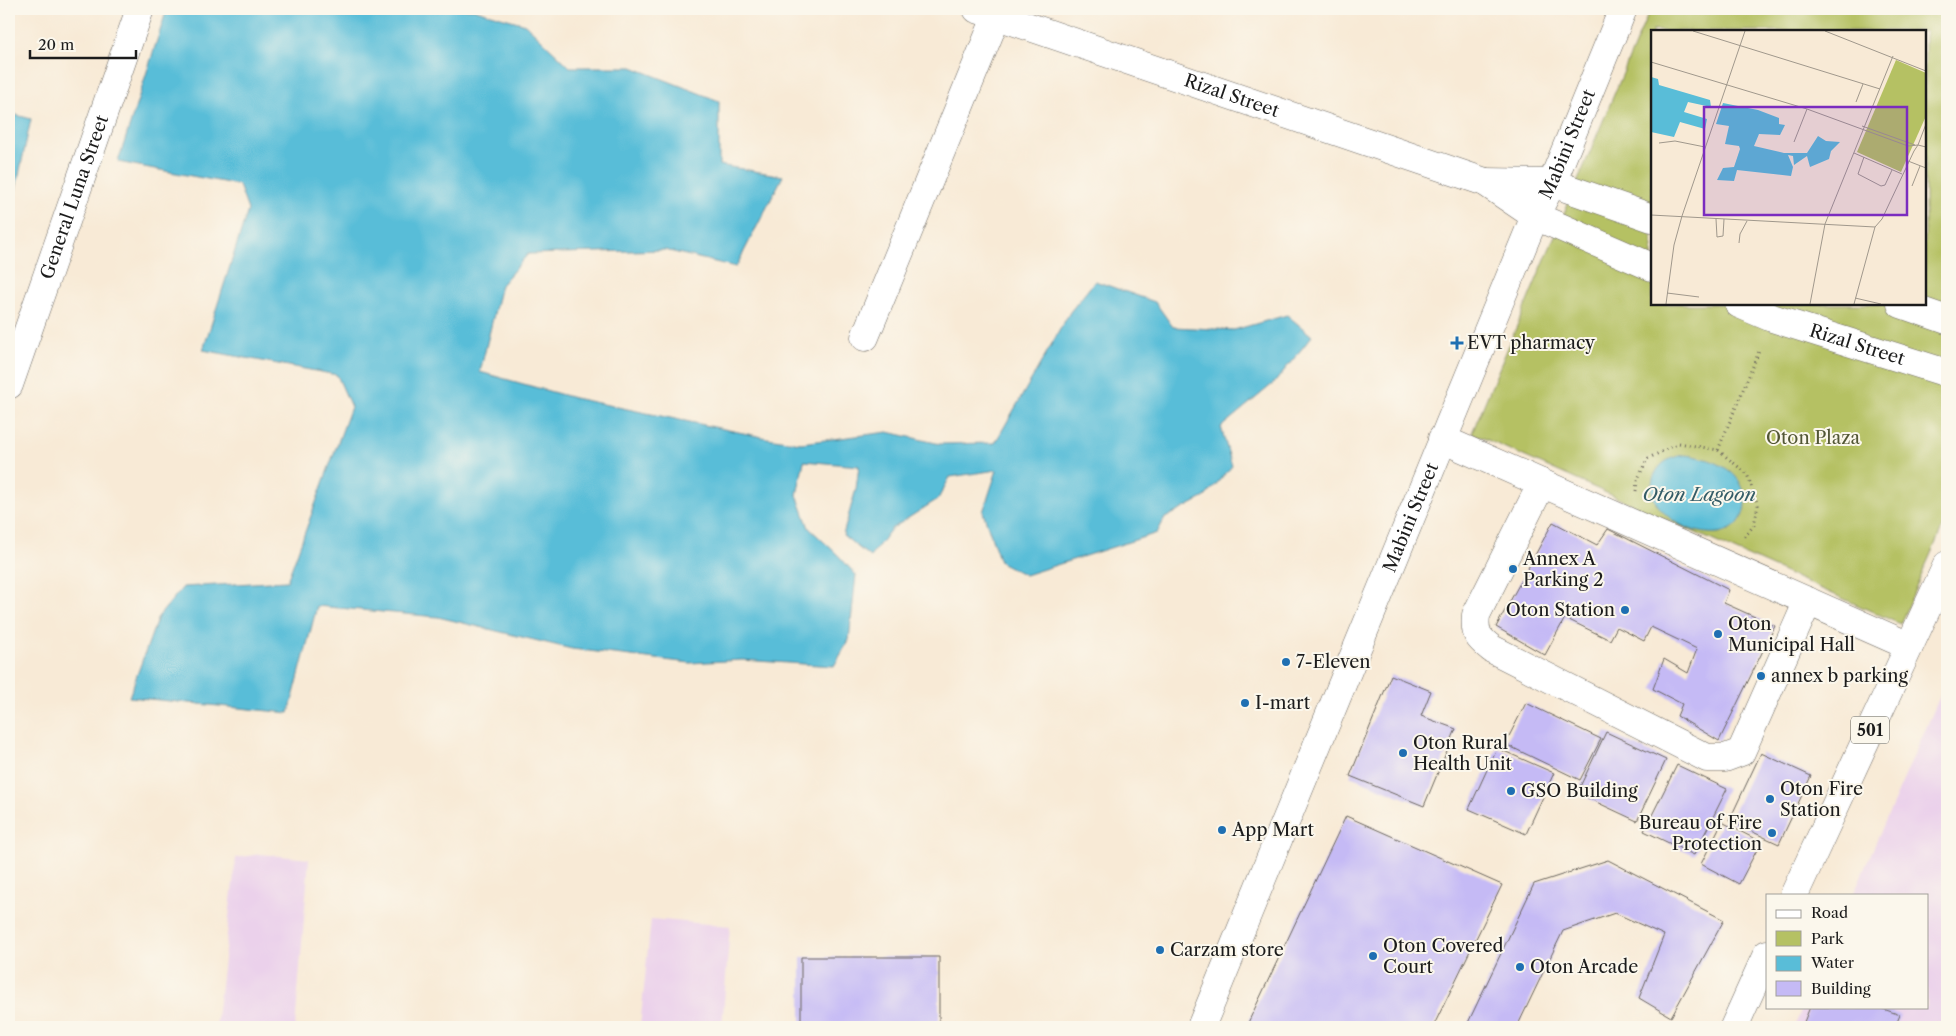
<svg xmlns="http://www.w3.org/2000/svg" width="1956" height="1036" viewBox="0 0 1956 1036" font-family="'Libre Caslon Text',serif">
<rect width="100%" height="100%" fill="#fbf7ec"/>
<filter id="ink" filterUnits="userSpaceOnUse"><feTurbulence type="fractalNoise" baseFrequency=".02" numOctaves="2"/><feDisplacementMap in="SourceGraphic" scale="10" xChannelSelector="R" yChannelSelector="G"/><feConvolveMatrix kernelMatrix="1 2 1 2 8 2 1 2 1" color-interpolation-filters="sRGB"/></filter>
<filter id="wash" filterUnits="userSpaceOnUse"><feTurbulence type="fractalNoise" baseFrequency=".0096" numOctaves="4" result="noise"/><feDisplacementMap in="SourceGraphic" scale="20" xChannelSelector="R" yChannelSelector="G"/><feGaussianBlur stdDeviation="1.12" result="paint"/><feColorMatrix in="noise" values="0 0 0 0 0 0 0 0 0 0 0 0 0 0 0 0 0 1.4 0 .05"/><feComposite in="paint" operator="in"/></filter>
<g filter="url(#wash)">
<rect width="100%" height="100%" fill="#f8ead6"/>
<path fill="#ebd1eb" d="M1947,680V1027H1794L1803,1007H1927V895H1853Z
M260,854L309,859L295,1027H216L236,858Z
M651,919L730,926L722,1027H640Z"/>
<path fill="#b5c163" stroke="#686e40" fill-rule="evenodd" d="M1650,9H1947V517L1900,624L1472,433ZM1652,31H1925V304H1652Z"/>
<path fill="#59bdd8" stroke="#3a6c7a" d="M167,9H368L391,14L403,9H473L525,24L570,67H632L719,101V165L783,176L736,267L665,250L528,254L501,285L480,372L574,398L767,438L801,443L888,432L940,444L995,443L1070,312L1095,281L1155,302L1173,327L1234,330L1287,315L1312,336L1275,382L1221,427L1232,466L1205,497L1165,518L1157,533L1025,575L1000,562L983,512L997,470L950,477L938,499L891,529L870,557L843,535L856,489L859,466L804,461L797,495L809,528L838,555L856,575L849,640L834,666L742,660L690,663L572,649L438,617L317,606L289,713L129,697L158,617L183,587L287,581L351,407L337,375L203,350L248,210L239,185L118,162Z
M9,113L31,119L12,207L9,206Z
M1684,455C1711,457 1747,471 1745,504C1741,565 1629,519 1656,472C1662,461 1672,457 1684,455Z"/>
<g id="blocks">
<path fill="#c5baf5" d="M1553,522L1597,545L1608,529L1729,590L1724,603L1775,626L1719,741L1677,716L1682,704L1653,689L1664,659L1688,673L1697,649L1651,627L1644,641L1617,627L1610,640L1565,618L1545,655L1496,627Z
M1391,675L1431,691L1421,716L1456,729L1424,806L1350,776Z
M1526,703L1601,739L1580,780L1505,744Z
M1606,732L1666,760L1637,821L1577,793Z
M1497,748L1554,773L1526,834L1469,809Z
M1761,753L1811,776L1779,844L1729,821Z
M1677,765L1727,789L1694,855L1644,831Z
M1346,816L1502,885L1433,1027H1246Z
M1722,822L1761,842L1739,884L1701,864Z
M1608,860L1724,920L1671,1017L1639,998L1664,935L1615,913L1563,931L1517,1027H1466L1534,884Z
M801,957H939V1027H801Z
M1810,1007H1878L1900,1015L1895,1027H1802Z"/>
</g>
</g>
<g filter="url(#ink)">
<use href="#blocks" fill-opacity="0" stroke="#69645d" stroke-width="1"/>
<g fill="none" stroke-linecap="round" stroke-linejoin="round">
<defs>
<g id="minor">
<path id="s1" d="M977,9L1485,182L1535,216L1652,267"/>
<path d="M1485,182L1552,183L1652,218"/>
<path id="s2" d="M1739,304L1772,318L1947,373"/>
<path d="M1901,304L1947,320"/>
<path d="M865,337L997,15"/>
<path d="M1442,439L1909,646"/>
<path d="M1542,483L1476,615C1474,634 1478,638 1492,649L1707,758H1725L1741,752L1808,601"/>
<path id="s3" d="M1201,1027L1535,216L1552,183L1623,9"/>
</g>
<g id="major">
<path id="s4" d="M9,385L140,9"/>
<path d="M1794,895L1947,565"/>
<path d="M1734,1027L1767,954"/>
</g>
</defs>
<use href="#minor" stroke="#69645d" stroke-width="29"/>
<use href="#major" stroke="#69645d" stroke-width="29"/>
<path stroke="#69645d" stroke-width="3" stroke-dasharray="1 4" stroke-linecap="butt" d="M1718,450L1760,349
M1636,491L1637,481L1647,459L1679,443L1718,450L1747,474L1758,505L1754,525L1743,539"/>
<use href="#minor" stroke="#fff" stroke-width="28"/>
<use href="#major" stroke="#fff" stroke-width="28"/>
</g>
</g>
<g fill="#1f6fb2" stroke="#fbf7ec" stroke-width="2">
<path d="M1454.5 335.5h5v5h5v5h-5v5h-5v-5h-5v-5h5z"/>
<circle cx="1513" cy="569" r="5"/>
<circle cx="1625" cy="610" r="5"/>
<circle cx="1718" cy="634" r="5"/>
<circle cx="1286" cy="662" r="5"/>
<circle cx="1761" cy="676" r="5"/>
<circle cx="1245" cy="703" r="5"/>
<circle cx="1403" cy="753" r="5"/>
<circle cx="1511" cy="791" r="5"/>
<circle cx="1770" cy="799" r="5"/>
<circle cx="1222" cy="830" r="5"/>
<circle cx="1772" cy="833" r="5"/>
<circle cx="1160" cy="950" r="5"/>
<circle cx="1373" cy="956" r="5"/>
<circle cx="1520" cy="967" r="5"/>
</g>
<g text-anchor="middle" stroke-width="4" stroke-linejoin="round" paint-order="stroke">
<rect fill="#fbf7ec" stroke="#5f5e5a" stroke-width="1" x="1851" y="716.5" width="38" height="27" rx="4"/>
<g font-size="16" font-weight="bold" fill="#1c1c1c">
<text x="1870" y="736">501</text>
</g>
<g font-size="18" fill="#1c1c1c" stroke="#fbf7ec">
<text dy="6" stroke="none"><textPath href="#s1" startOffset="269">Rizal Street</textPath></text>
<text dy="6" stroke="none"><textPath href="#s3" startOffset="956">Mabini Street</textPath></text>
<text dy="6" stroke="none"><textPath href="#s4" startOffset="199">General Luna Street</textPath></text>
<text dy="6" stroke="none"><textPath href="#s2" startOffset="125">Rizal Street</textPath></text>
<text dy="6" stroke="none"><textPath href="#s3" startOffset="551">Mabini Street</textPath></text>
</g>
<g font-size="18" fill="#1c1c1c" stroke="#fbf7ec" text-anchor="start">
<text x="1467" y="349">EVT pharmacy</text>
<text x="1523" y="565">Annex A<tspan x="1523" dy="21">Parking 2</tspan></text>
<text x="1615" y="616" text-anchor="end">Oton Station</text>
<text x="1728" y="630">Oton<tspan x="1728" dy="21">Municipal Hall</tspan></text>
<text x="1296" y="668">7-Eleven</text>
<text x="1771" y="682">annex b parking</text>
<text x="1255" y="709">I-mart</text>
<text x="1413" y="749">Oton Rural<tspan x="1413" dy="21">Health Unit</tspan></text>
<text x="1780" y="795">Oton Fire<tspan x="1780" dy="21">Station</tspan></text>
<text x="1521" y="797">GSO Building</text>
<text x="1762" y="829" text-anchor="end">Bureau of Fire<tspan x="1762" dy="21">Protection</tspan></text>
<text x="1232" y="836">App Mart</text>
<text x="1383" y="952">Oton Covered<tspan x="1383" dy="21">Court</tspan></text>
<text x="1170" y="956">Carzam store</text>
<text x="1530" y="973">Oton Arcade</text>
</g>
<g font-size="18" fill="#525635" stroke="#fbf7ec">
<text x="1813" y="444">Oton Plaza</text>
</g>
<g font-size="19" font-style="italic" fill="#345c67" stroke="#fbf7ec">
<text x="1699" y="501">Oton Lagoon</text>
</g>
</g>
<g transform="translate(1651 30)">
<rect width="275" height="275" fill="#f8ead6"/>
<path d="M245,30L275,43V86L250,142L206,122Z" fill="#b5c163"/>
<path d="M0,47L7,49L8,55L59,70L60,77L37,72L33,82L56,89L54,99L29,92L23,107L0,102ZM72,73L107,80L128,88V94L134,95L129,105L108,104L103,116L133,123H156L167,106L175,111L189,112L180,121L178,129L159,137L156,126L143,135L142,126L137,125L142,137L140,146L86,140L83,151L66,150L72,138L83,137L89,119L88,116L74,114L78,96L65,94Z" fill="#59bdd8"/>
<path fill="none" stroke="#a0988c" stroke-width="1" d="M42,1L229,59M174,1L275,41M0,32L156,79L257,116L267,115L275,94M205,72L212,54M211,96L264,115M143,112L156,79M8,113L24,111L54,117M203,123L251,144M213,127L207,144L230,156L234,155L241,140M257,131L275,138M261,156L269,136M0,185L224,197L231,189L263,121L267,115L275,117M31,186L94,1M65,189L66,207L72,206L73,189M88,213L89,204L96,191M16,263L48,267M204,268L230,274M15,274L23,215L31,186M159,274L174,194L242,26M203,274L224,197"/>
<path fill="#7b2cbf" fill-opacity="0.15" stroke="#7b2cbf" stroke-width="2.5" d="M53,77H256V185H53Z"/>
<rect width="275" height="275" fill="none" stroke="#1c1c1c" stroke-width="2.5"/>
</g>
<rect width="1956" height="1036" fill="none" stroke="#fbf7ec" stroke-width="30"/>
<rect x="1766" y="894" width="162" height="115" fill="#fbf7ec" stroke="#a29f99"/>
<rect x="1776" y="910" width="25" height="8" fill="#ffffff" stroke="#a29f99"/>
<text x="1811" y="918" font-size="15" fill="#1c1c1c">Road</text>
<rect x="1776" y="931" width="25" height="15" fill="#b5c163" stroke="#a29f99"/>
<text x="1811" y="944" font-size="15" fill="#1c1c1c">Park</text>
<rect x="1776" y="956" width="25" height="15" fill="#59bdd8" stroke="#a29f99"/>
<text x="1811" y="968" font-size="15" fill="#1c1c1c">Water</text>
<rect x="1776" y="981" width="25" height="15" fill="#c5baf5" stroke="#a29f99"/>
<text x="1811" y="994" font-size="15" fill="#1c1c1c">Building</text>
<path d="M30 50v8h106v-8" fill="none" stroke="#1c1c1c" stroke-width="2.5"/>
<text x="38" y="50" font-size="15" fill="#1c1c1c" stroke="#fbf7ec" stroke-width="4" paint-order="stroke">20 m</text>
</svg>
